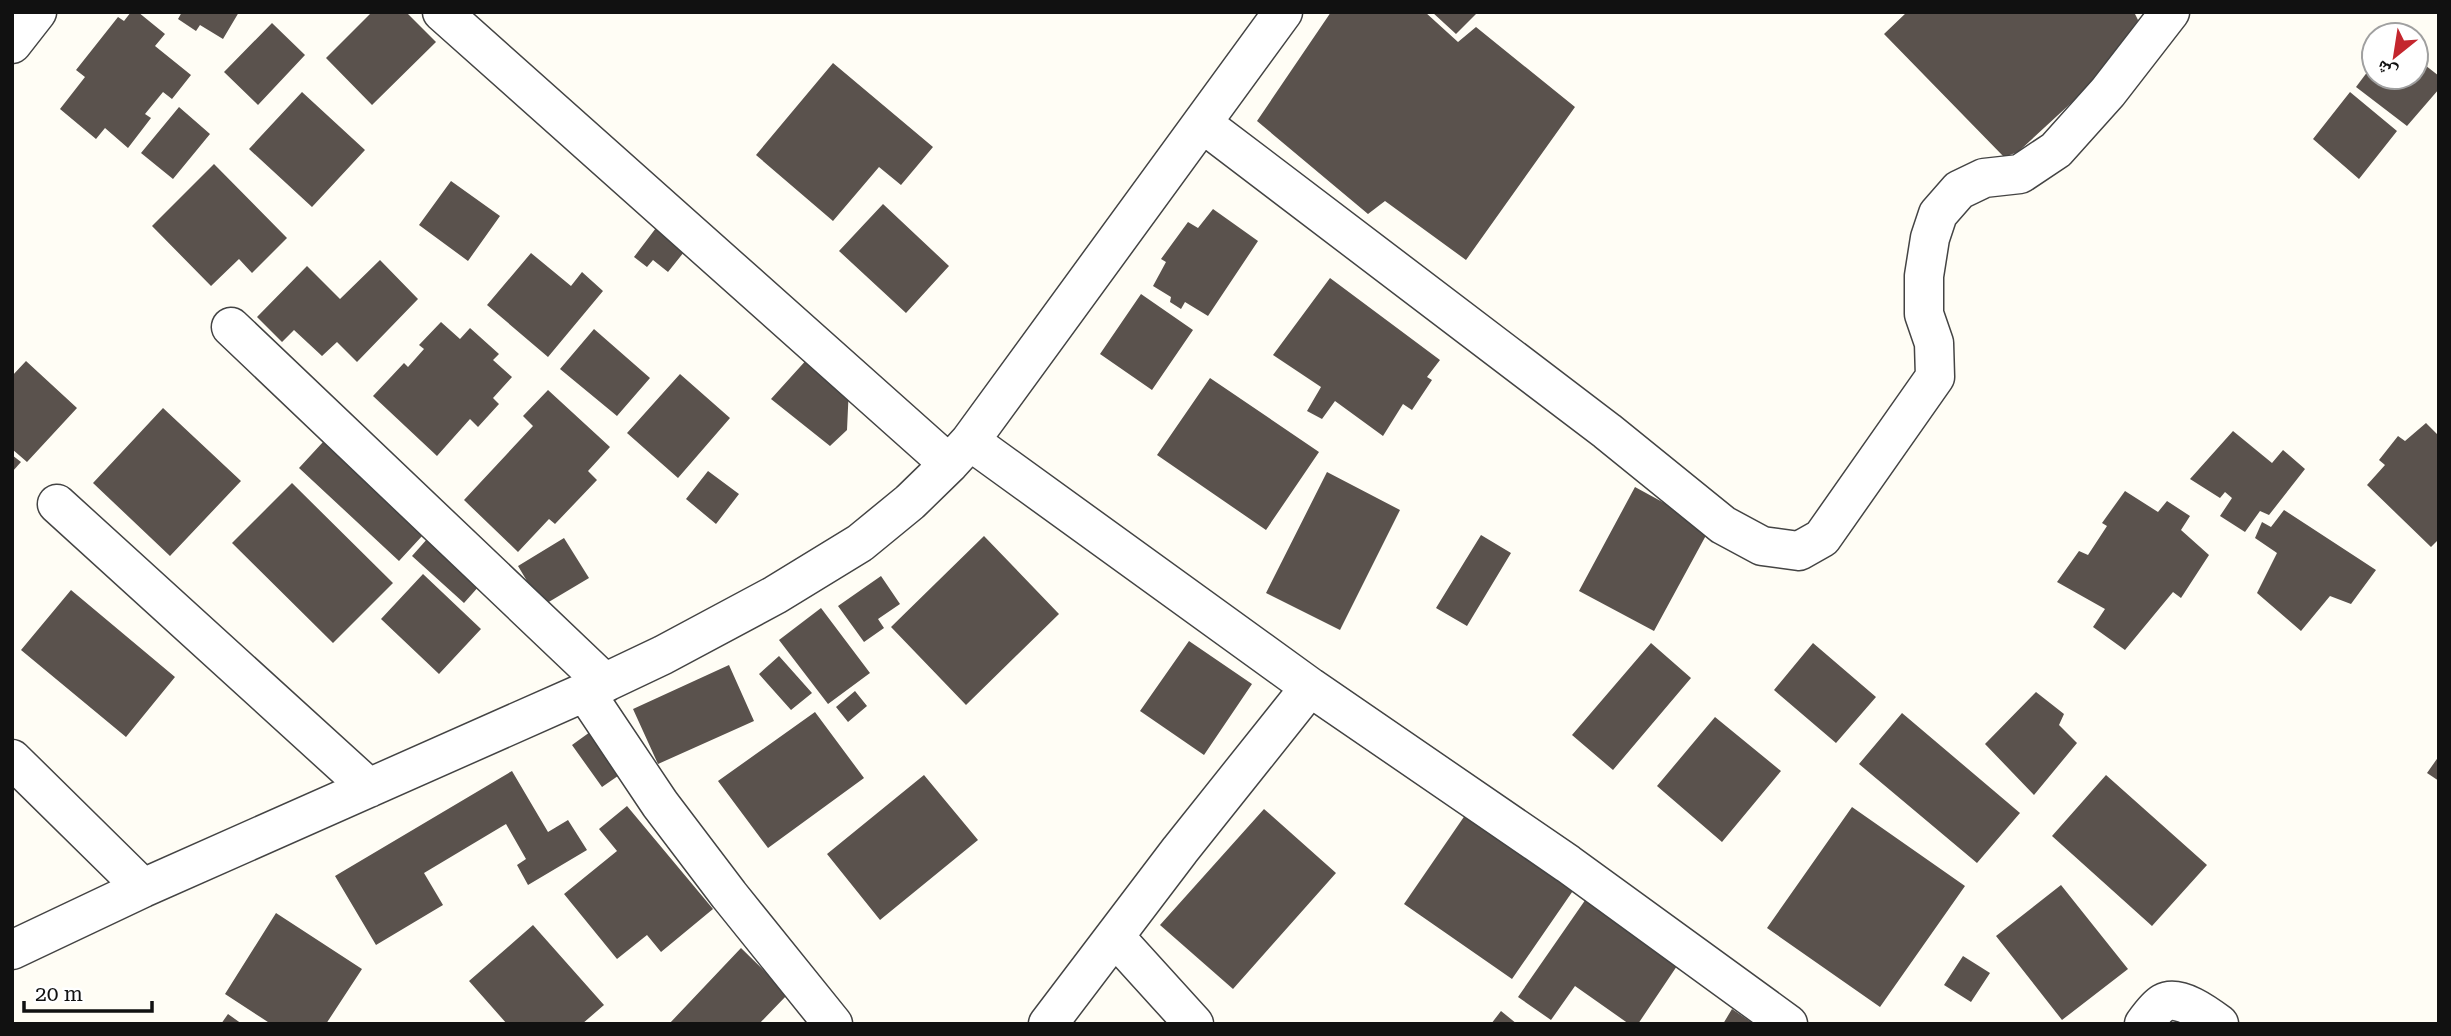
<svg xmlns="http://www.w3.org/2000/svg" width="2451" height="1036" viewBox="0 0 2451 1036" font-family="'Roboto Serif','Noto Naskh Arabic',serif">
<rect width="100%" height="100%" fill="#fffdf5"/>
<path fill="#5a524d" d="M131,12H138L165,34L155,46L191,75L172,99L163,92L145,114L151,118L128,148L105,128L96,139L60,109L85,77L76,70L118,17L124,21Z
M182,12H239L223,39L200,25L196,31L178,19Z
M372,12H406L436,42L372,105L326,58Z
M1331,12H1425L1458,42L1476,27L1575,107L1466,260L1385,201L1368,214L1257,121Z
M1432,12H1478L1456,34Z
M1907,12H2134L2138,20L2133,46L2018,152L2004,157L1884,34Z
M272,23L305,55L258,105L224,72Z
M2416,58L2439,76V89L2407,126L2356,87L2374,63V77H2416Z
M833,63L933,147L901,185L879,167L833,221L756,155Z
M302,92L365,150L312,207L249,149Z
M2350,92L2397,131L2359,179L2313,139Z
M179,107L210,134L173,179L141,153Z
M214,164L287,238L252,273L239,259L211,286L152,226Z
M451,181L500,216L468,261L419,225Z
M883,204L949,266L906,313L839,251Z
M1213,209L1258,241L1208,316L1185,302L1181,309L1170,302L1171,297L1153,286L1166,262L1161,259L1188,222L1198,228Z
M659,224L688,247L668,272L653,260L647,267L634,257Z
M531,253L571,286L582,272L603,291L548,357L487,305Z
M380,260L418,299L357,362L337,342L322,356L294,330L282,342L257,317L307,266L340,299Z
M1330,278L1440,360L1427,377L1432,380L1412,410L1403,404L1383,436L1335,401L1322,419L1307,411L1321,387L1273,355Z
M1141,294L1193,330L1152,390L1100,354Z
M441,322L460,339L470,328L499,354L493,360L512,377L493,398L499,404L478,427L470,419L437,456L373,396L404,363L408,367L424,349L419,345Z
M594,329L650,378L617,416L560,369Z
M809,357L849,386L847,430L830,446L771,399Z
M26,361L77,408L27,462L12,449V376Z
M680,374L730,418L678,478L627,433Z
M1210,378L1319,452L1266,530L1157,455Z
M548,390L610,447L588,471L597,480L555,524L549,519L518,552L464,500L533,426L523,416Z
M163,408L241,481L170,556L93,483Z
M2426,423L2439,436V539L2431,547L2367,485L2385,465L2379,460L2398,436L2405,441Z
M2233,431L2272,463L2283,450L2305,469L2269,515L2260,511L2245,532L2220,516L2232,498L2225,492L2220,498L2190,479Z
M323,442L423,535L399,561L299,468Z
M12,455L21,462L12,472Z
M708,471L739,494L716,524L686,499Z
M1327,472L1400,510L1340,630L1266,593Z
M292,483L393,583L333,643L232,543Z
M1635,487L1710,528L1654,631L1579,591Z
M2125,491L2158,512L2167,501L2190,516L2181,530L2209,555L2181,598L2173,592L2125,650L2093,627L2105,609L2057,582L2079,551L2088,555L2107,526L2102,523Z
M2284,510L2376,570L2351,604L2330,596L2301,631L2257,593L2277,553L2255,538L2262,522L2271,527Z
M1481,535L1511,553L1467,626L1436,608Z
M984,536L1059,614L966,705L891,627Z
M428,538L480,585L464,603L412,556Z
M564,538L589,578L542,606L518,566Z
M423,574L481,629L439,674L381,619Z
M881,576L900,604L878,619L884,628L864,642L838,606Z
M71,590L175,677L126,737L21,650Z
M821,608L870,673L828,704L779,640Z
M1189,641L1252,684L1204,755L1140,711Z
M1651,643L1691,678L1613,770L1572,735Z
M1813,643L1876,697L1836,743L1774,690Z
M779,656L812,693L791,710L759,674Z
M729,665L754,721L658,764L633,709Z
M855,691L867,706L848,722L836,707Z
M2036,692L2064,714L2059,725L2077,743L2034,795L1985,744Z
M815,712L864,778L768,848L718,781Z
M1902,713L2020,813L1977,863L1859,764Z
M1715,717L1781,771L1722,842L1657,786Z
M597,727L628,769L602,787L572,745Z
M2439,756V781L2427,773Z
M512,771L548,832L568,820L587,850L528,885L517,865L526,859L506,824L424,873L443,905L376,945L335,876Z
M924,775L978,840L880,920L827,854Z
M2106,775L2207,865L2152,926L2052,836Z
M627,806L713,909L661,952L647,935L617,959L564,894L617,851L599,829Z
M1852,807L1965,886L1880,1007L1767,928Z
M1470,808L1579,882L1512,979L1404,904Z
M1264,809L1336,873L1233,989L1160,925Z
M2061,885L2128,969L2062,1020L1996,936Z
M1588,896L1681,960L1638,1024H1629L1575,986L1551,1020L1518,997Z
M276,913L362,969L326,1024H271L225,994Z
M533,925L604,1005L582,1024H507L469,981Z
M741,948L788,994L759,1024H669Z
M1963,956L1990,973L1971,1002L1944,985Z
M1732,1009L1754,1024H1723Z
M1501,1011L1517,1024H1491Z
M228,1014L242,1024H221Z"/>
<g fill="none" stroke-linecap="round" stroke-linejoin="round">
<defs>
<path id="minor" d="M442,12L949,464
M12,44L37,12
M1202,123L1607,431L1723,525L1762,546L1799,551L1822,538L1935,377L1934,343L1924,314V276L1930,238L1938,214L1959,190L1984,178L2020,174L2056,150L2108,92L2170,12
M231,327L605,683
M970,441L1310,687L1568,864L1788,1024
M57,504L369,788
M585,692L660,804L729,895L833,1024
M12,759L143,888
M1115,937L1194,1024
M12,950L143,888L585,692L663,655L775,595L860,543L910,502L949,464L970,441L1283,12
M1048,1024L1180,850L1310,687
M2144,1024C2149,1017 2156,1007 2163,1003C2179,994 2207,1015 2219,1024"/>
</defs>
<use href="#minor" stroke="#444" stroke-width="41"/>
<use href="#minor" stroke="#fff" stroke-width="38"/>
</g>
<rect width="2451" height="1036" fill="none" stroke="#111111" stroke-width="28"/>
<g transform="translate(2395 56) rotate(210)"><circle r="33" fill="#ffffff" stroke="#a0a0a0" stroke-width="2"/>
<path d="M0-5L12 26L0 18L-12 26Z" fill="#c4262e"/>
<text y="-10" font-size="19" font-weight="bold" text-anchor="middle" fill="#111111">ش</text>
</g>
<path d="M24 1001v10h128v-10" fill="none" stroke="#111111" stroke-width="3.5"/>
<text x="35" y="1001" font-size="21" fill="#111111" stroke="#ffffff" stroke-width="5" paint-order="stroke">20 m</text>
</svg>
